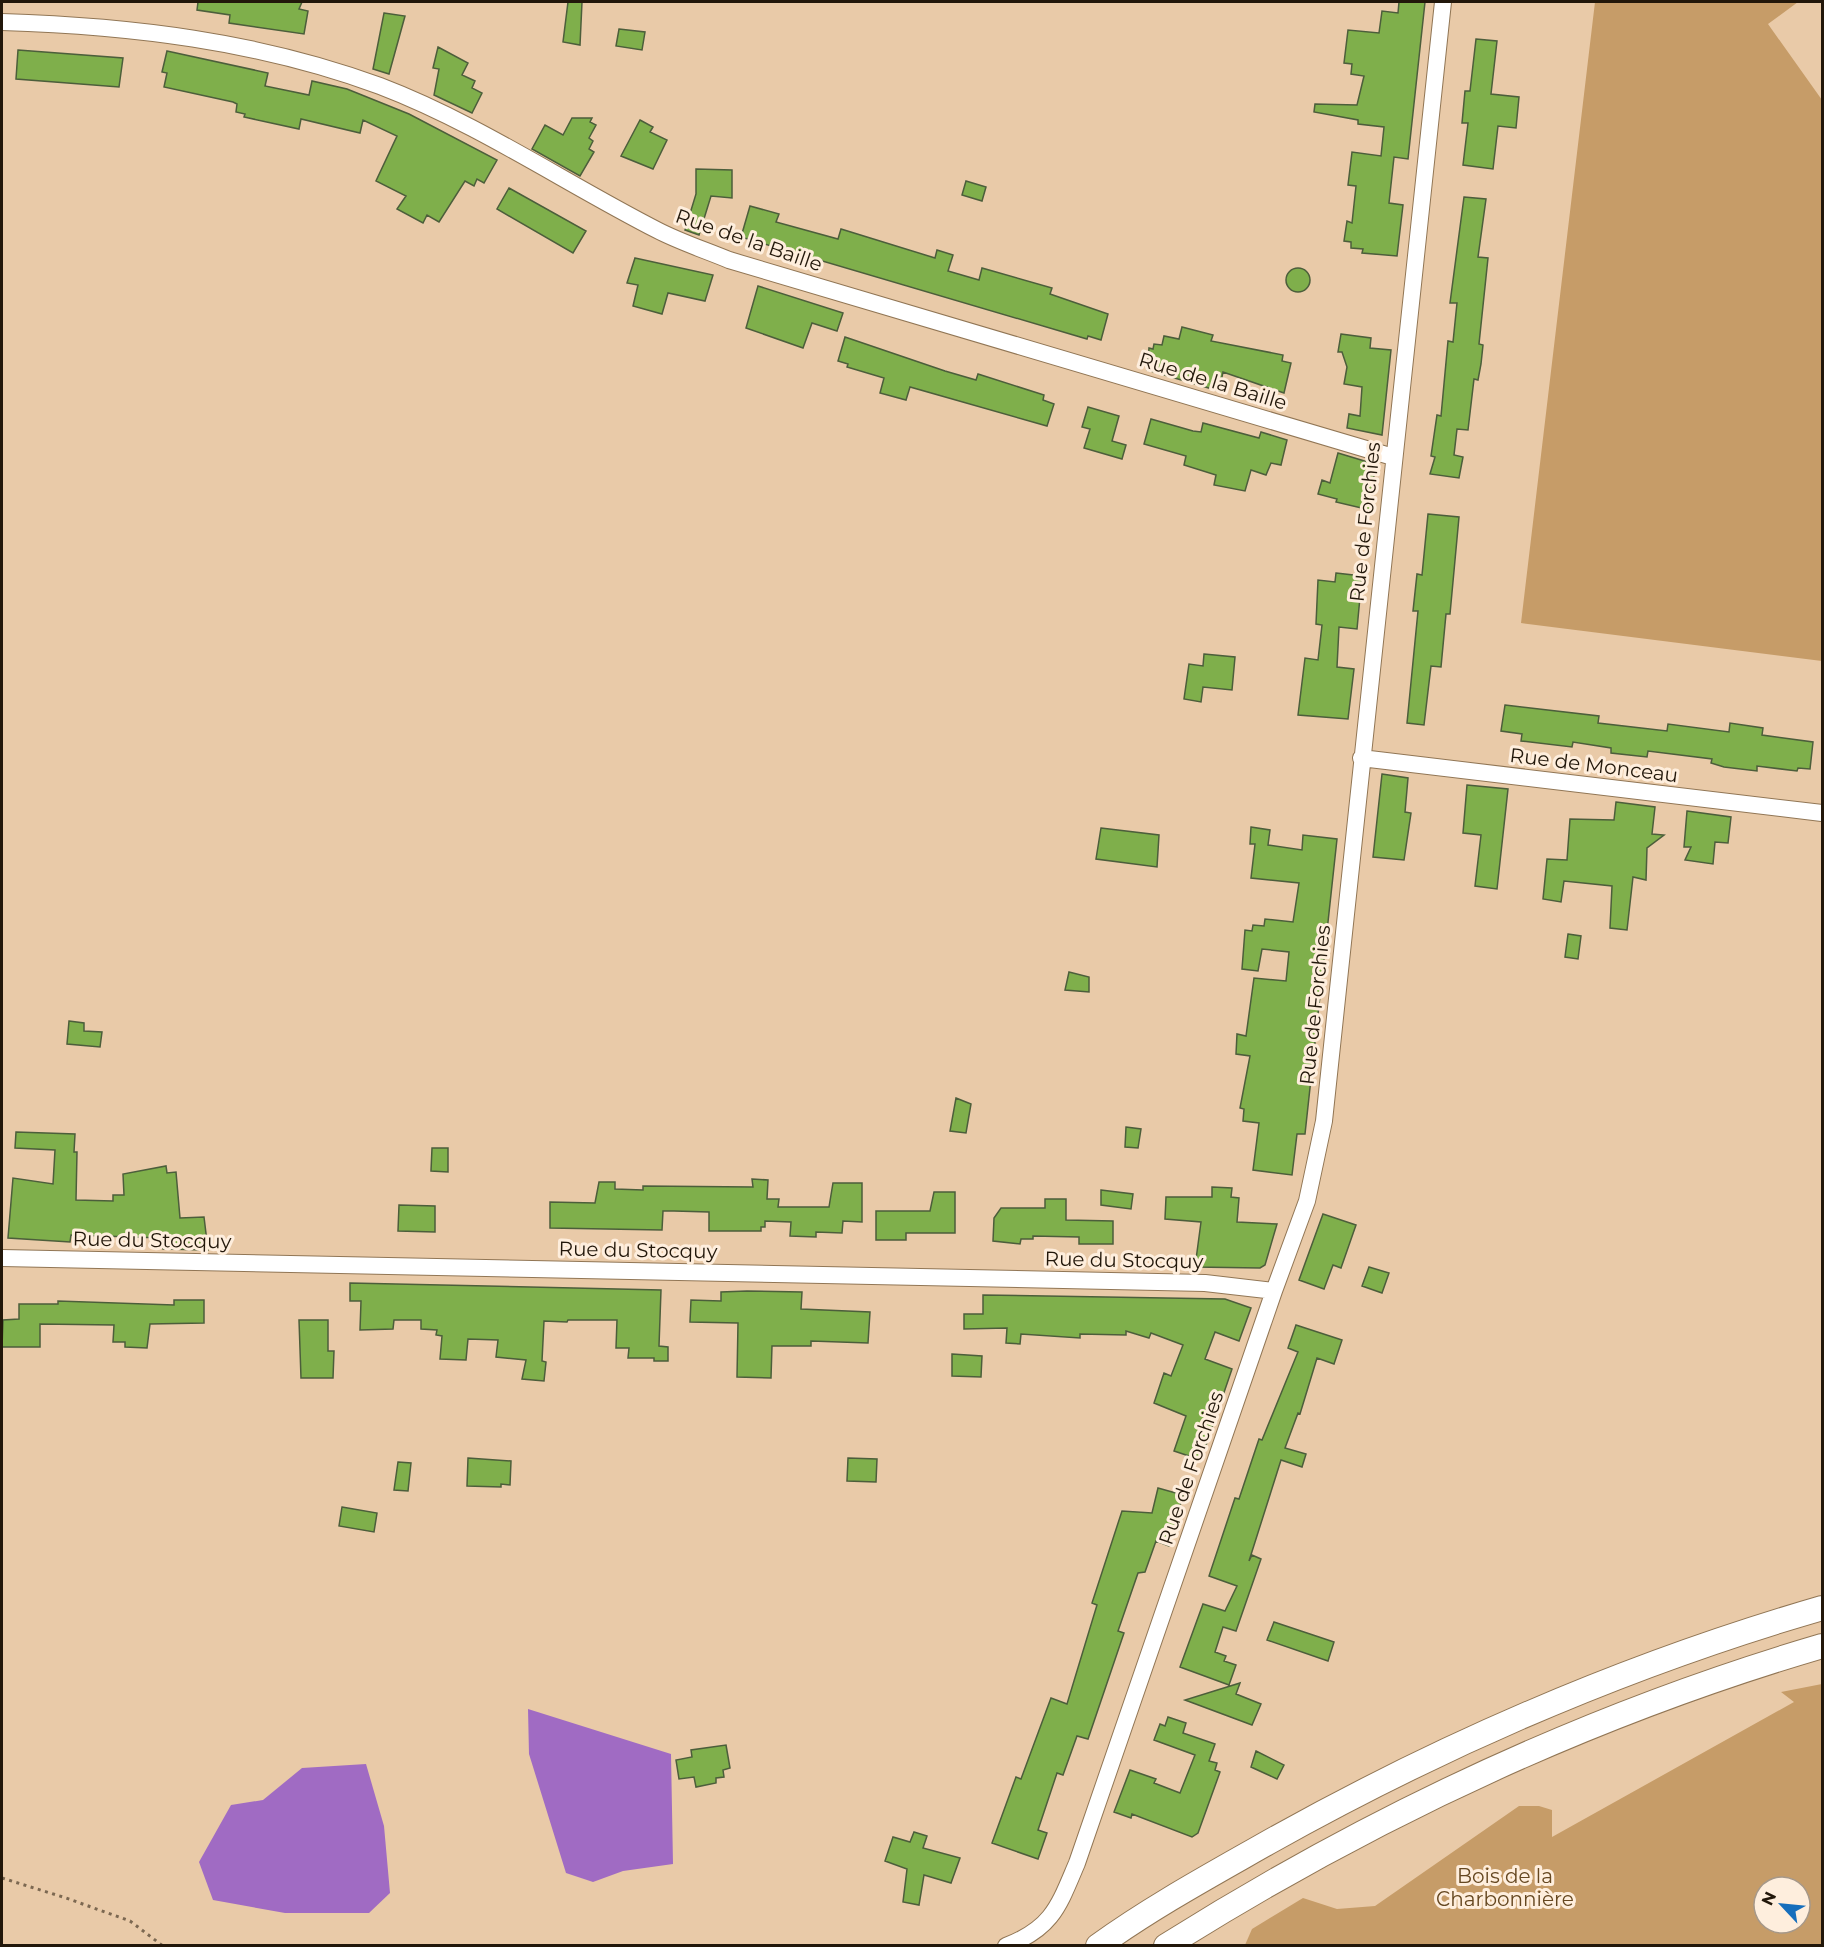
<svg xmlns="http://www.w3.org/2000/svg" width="1824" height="1947" viewBox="0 0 1824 1947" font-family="Montserrat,sans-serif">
<rect width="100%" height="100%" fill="#e9caa8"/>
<path fill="#c69c68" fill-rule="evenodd" d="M1595,2H1798L1768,24L1822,100V661L1521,623Z
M1822,1684V1945H1245L1252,1929L1303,1898L1337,1909L1375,1906L1519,1806H1539L1552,1810V1837L1794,1702L1781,1692ZM1764,1887H1800V1923H1764Z"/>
<path fill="#a06bc3" d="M528,1709L671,1754L673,1864L623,1871L593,1882L566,1873L529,1754Z
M366,1764L384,1826L390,1893L369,1913H285L213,1900L199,1862L231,1805L263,1800L302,1768Z"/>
<path fill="#7faf4b" stroke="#4c5e3b" stroke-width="1.5" d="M198,2H302L299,9L308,11L304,34L229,23L230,15L197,10Z
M568,2H582L580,45L563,42Z
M1399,2H1425L1408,159L1394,157L1389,203L1403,205L1397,256L1362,253L1363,249L1351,248V242L1344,241L1347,221L1352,223L1356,186L1348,185L1352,152L1381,156L1384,127L1358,124V120L1314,112L1315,104L1357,105L1364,76L1351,74L1352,64L1344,63L1348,30L1379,33L1382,11L1398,13Z
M384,13L405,16L389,74L373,69Z
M619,29L645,32L642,50L616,46Z
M1476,39L1497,41L1491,94L1519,97L1516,128L1498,126L1493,169L1463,165L1468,123H1462L1465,91H1470Z
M438,47L468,63L462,75L475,81L472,88L482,93L472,113L434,95L439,69L433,68Z
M18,50L123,58L119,87L16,79Z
M167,51L268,73L265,86L309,95L312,81L347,89L409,114L497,160L484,183L477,179L474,186L465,181L439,222L427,215L423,223L397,209L406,196L376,181L397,136L363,120L360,133L301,119L299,129L244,117L245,114L236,112L237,104L233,102L164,87L167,73L162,72Z
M572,118H592L590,122L596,125L589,138L593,141L589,149L594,152L580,176L532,149L545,125L563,135Z
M640,120L653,127L650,132L667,140L653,169L621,156Z
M696,169L732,170V198L711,196L699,235L685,230L696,194Z
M966,181L986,187L982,201L962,195Z
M509,188L586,231L573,253L497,209Z
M1464,197L1486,199L1478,257L1488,258L1479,344L1483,345L1481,364L1478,380L1474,379L1468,430L1457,429L1454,455L1463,457L1459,478L1430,474L1435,457L1431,456L1437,415L1441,416L1448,341L1453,342L1457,303H1450Z
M750,206L779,214L776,222L838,239L841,229L935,258L937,250L953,255L948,271L979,280L982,268L1052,288L1050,294L1108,314L1101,340L1088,336L1087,339L741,237Z
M635,258L713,275L705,301L668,293L662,314L633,306L638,285L627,283Z
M1286 280a12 12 0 1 1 24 0a12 12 0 1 1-24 0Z
M758,286L843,313L837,331L812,323L803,348L746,328Z
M1182,327L1213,335L1211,341L1283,355L1282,361L1291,363L1284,393L1223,372L1219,391L1147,370L1149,348L1153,349L1154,344L1162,345L1164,336L1179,339Z
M1341,334L1371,338L1370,348L1391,350L1382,435L1347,428L1349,414L1360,416L1362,387L1344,384L1347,367L1342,352H1338Z
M845,337L945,371L976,380L978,374L1044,395L1043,400L1054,404L1047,426L910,387L906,400L880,393L884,378L847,367L848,364L838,361Z
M1088,407L1119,416L1112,441L1126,445L1122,459L1084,448L1090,429L1082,427Z
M1151,419L1193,431L1201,432L1203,423L1259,438L1261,432L1287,440L1281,465L1271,463L1266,475L1251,470L1245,491L1214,485L1216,475L1184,465L1186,456L1144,444Z
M1338,453L1371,463L1375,466L1370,510L1336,502L1337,499L1318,494L1322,480L1330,483Z
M1428,514L1459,517L1450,614H1446L1441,667L1431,666L1424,725L1407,723L1418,611H1413L1417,574L1422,575Z
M1336,573L1362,576L1357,629L1339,627L1337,667L1354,669L1348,719L1298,715L1305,658L1318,660L1322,625L1316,624L1318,580L1335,582Z
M1204,654L1235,657L1232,690L1203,687L1201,702L1184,699L1189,664L1203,666Z
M1505,705L1599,716L1598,723L1667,731L1668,724L1729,732L1730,723L1763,728L1762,735L1813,742L1810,769L1798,768L1797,771L1757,766V771L1724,767L1711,763L1712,759L1648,751L1647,757L1611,753V748L1573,742L1572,747L1521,741L1522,734L1501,731Z
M1382,774L1408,778L1405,812L1411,813L1404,860L1373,857Z
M1467,785L1508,789L1497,889L1475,886L1481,835L1463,833Z
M1616,802L1655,807L1652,834L1664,835L1647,848L1646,880L1633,877L1627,930L1610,928L1612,886L1564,881L1561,902L1543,899L1547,859L1567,860L1570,819L1614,820Z
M1687,811L1731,817L1728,843L1715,842L1713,864L1685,860L1691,847H1684Z
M1251,827L1270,830L1268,845L1302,850L1303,835L1337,839L1305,1134H1297L1292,1175L1253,1170L1259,1123L1243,1121L1244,1109L1240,1108L1250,1056L1236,1054L1237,1034L1246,1036L1254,978L1286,981L1289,952L1262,949L1258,971L1242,969L1245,930L1252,931L1253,925L1264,926L1265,919L1293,922L1299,883L1251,878L1255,844H1250Z
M1101,828L1159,835L1157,867L1096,859Z
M1568,934L1581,936L1578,959L1565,957Z
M1069,972L1089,977V992L1065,990Z
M69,1021L84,1023V1031L102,1032L100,1047L67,1044Z
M956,1098L971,1104L966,1133L950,1131Z
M1126,1127L1141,1129L1138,1148L1125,1147Z
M16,1132L75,1134L74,1152H77L76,1200L113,1201V1195H124L123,1174L166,1166L167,1173L176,1172L180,1218L204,1217L208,1250L163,1249V1238L71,1235L70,1242L8,1238L13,1178L53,1184L55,1150L15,1148Z
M432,1148H448V1172L431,1171Z
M752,1179L768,1180L767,1199H779L778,1207H829L833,1183H862V1222L843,1221L842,1233L816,1232V1237L790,1236L791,1222L765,1221V1227H761V1231H709V1212L674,1211H663L662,1230L550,1228V1202L595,1203L599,1182H615V1189L643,1190V1186L753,1187Z
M1212,1187L1232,1188L1231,1197L1239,1198L1237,1222L1277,1224L1265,1265L1260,1268L1195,1267L1201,1222L1165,1219L1166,1197H1212Z
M1101,1190L1133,1194L1131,1209L1101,1205Z
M934,1192H955V1233H906V1240H876V1211H930Z
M1045,1199H1066V1220L1113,1221V1244H1079V1237L1033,1236V1239H1021L1020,1244L993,1241L994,1218L1001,1208H1045Z
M399,1205L435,1206V1232L398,1231Z
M1323,1214L1356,1225L1341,1268L1333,1265L1324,1289L1299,1280Z
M1369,1267L1389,1273L1382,1293L1362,1286Z
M350,1283L661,1290L659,1346L668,1347V1361H654V1358H628L629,1348H616L617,1320H568L567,1322L544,1321L542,1361L546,1362L544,1381L522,1379L526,1360L496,1357L498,1340L468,1339L466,1360L440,1359L442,1336L436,1335L437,1330L421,1329V1320H394L393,1329L360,1330L361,1301H350Z
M747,1291L802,1292L801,1309L870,1312L868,1343L811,1341V1346H772L771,1378L737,1377L738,1323L690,1322L691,1300L721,1301V1292Z
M983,1295L1225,1299L1251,1308L1239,1341L1215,1332L1205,1359L1232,1369L1201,1460L1174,1451L1186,1416L1154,1403L1164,1373L1171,1376L1183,1345L1151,1333L1149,1338L1126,1331V1335L1080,1334V1338L1021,1334L1020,1344L1006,1343L1007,1328L964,1329V1314H983Z
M174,1300H204V1323L150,1324L147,1348L125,1347V1342H113L114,1325L40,1324V1347H2L3,1320L19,1319V1304H58V1301L174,1305Z
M299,1320H328V1351H334L333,1378H301Z
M1296,1325L1342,1340L1334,1364L1317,1358L1300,1414L1298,1413L1285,1448L1306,1454L1302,1467L1281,1460L1249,1561L1252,1555L1261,1559L1236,1631L1223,1627L1215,1652L1226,1656L1224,1661L1236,1665L1229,1685L1180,1667L1203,1604L1225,1611L1237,1586L1209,1576L1235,1498L1239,1499L1259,1439L1262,1440L1298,1352L1288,1348Z
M952,1354L982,1356L981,1377L952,1376Z
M468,1458L511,1461L510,1485L501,1484V1487L467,1486Z
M848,1458L877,1459L876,1482L847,1481Z
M398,1462L411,1463L408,1491L394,1490Z
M1158,1488L1183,1495L1169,1546L1156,1541L1145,1572L1138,1573L1118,1631L1124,1633L1088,1739L1077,1736L1063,1775L1057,1773L1038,1830L1047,1833L1038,1859L992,1843L1016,1777L1021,1779L1051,1698L1067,1704L1097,1605L1092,1603L1122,1511L1152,1513Z
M342,1507L377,1513L374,1532L339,1526Z
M1274,1622L1334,1642L1328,1661L1267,1640Z
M1240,1683L1236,1694L1261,1704L1252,1725L1185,1700Z
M1168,1717L1186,1723L1183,1733L1215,1744L1209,1761L1217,1763L1215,1770L1220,1772L1198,1833L1192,1837L1132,1814L1131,1818L1114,1812L1130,1770L1156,1779L1154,1783L1180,1793L1195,1755L1154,1740L1160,1724L1165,1726Z
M726,1745L730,1768L723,1770L724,1777L716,1778V1783L696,1787L694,1777L679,1779L676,1760L692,1757L691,1750Z
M1256,1751L1284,1765L1277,1779L1251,1767Z
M914,1832L927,1836L923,1848L960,1858L951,1883L924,1875L919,1905L903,1902L907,1869L885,1861L893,1837L910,1842Z"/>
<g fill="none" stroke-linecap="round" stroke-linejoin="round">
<defs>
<path id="minor" d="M2,22C130,26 258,41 380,86C477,123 565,183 657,230C680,242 705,250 729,260L1393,457
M1361,758L1822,813
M2,1258L1205,1283L1274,1291
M1006,1946C1053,1928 1059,1905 1077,1863L1274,1291L1307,1201L1324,1121L1443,2"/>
<path id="secondary" d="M1098,1946C1152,1907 1211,1875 1269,1842C1444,1744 1629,1664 1822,1608
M1166,1946C1371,1817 1591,1714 1822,1646"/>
</defs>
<use href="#minor" stroke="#917655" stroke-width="18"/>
<use href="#secondary" stroke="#917655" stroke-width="26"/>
<path stroke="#7c6851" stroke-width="3" stroke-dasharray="3 4.5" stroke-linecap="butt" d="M2,1878L66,1898L130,1921L163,1946"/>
<use href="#minor" stroke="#fff" stroke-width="16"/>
<use href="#secondary" stroke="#fff" stroke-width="24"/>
</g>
<g text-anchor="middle" stroke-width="6" stroke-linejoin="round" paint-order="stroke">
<g font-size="20" fill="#22170a" stroke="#feeedd">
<text transform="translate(749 240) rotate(19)" y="7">Rue de la Baille</text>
<text transform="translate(1213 381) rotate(17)" y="7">Rue de la Baille</text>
<text transform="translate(1365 522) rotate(-84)" y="7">Rue de Forchies</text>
<text transform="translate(1594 765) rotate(7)" y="7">Rue de Monceau</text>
<text transform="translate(1315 1005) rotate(-84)" y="7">Rue de Forchies</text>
<text transform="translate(152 1240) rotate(1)" y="7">Rue du Stocquy</text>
<text transform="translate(638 1250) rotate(1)" y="7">Rue du Stocquy</text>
<text transform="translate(1124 1260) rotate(1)" y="7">Rue du Stocquy</text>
<text transform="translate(1191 1468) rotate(-71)" y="7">Rue de Forchies</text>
</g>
<g font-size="20" fill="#654720" stroke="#feeedd">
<text x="1505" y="1883">Bois de la<tspan x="1505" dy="23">Charbonnière</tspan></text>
</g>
</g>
<rect width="1824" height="1947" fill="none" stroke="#22170a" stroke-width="6"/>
<g transform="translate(1782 1905) rotate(296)"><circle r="28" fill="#feeedd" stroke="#a69889" stroke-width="1.5"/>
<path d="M0-4.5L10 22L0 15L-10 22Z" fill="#166ebc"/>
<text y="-9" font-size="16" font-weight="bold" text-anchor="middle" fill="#22170a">N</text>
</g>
</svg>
